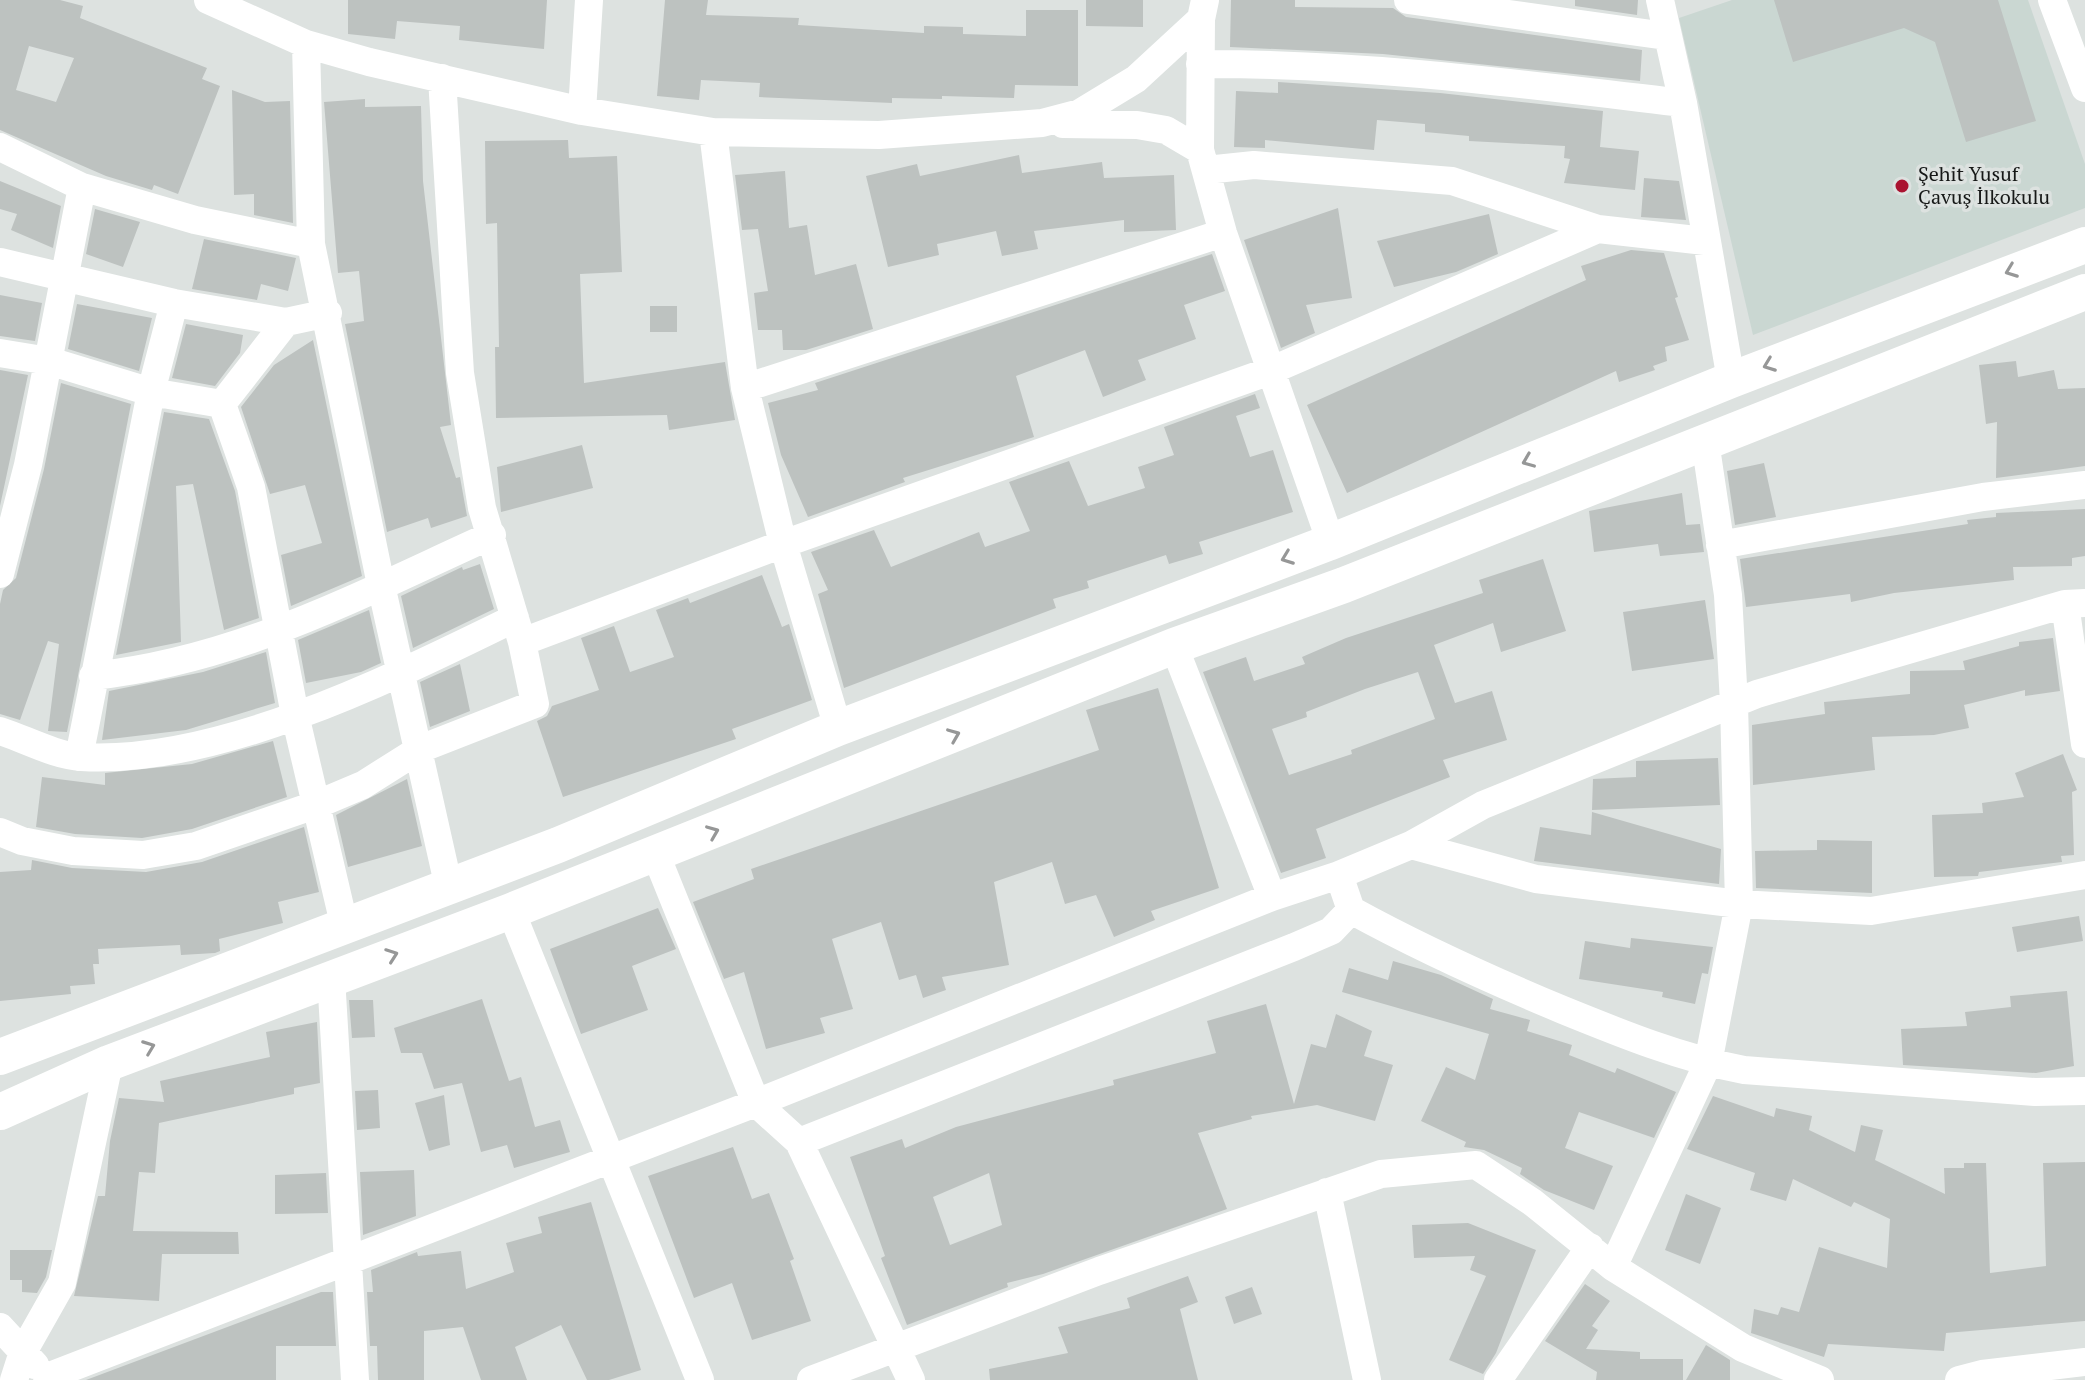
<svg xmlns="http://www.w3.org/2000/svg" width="2085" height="1380" viewBox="0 0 2085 1380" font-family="'PT Serif',serif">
<rect width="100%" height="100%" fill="#dde2e0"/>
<path fill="#cad7d2" d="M1732,0H2028L2085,164V208L1753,335L1679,18Z"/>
<path fill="#bdc2c0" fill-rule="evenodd" d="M0,0H60L83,6L80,18L207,68L202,79L220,86L178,194L154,185L152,190L106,176L0,130ZM29,46L74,58L56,102L16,90Z
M348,0H547L544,49L459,40L460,26L397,21L395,39L348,34Z
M665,0H708L706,15L799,18L798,25L924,33V26L963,27V34L1026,36V10H1078V86L1015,85L1014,98L942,96V99L892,98V103L759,97L760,83L701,80L699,100L657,96Z
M1086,0H1143V27L1086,26Z
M1231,0H1295V7L1393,8L1406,17L1642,50L1640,81L1383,54L1230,47Z
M1575,0H1638L1637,15L1575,6Z
M1774,0H1998L2036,121L1966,142L1935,42L1904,28L1793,62Z
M1278,82L1440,93L1603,111L1600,147L1639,151L1635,190L1564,183L1570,159L1564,158L1565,146L1469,141V136L1425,132V124L1377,120L1374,150L1265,140V148L1234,147L1236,91L1278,93Z
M232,90L265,102L290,101L293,223L254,215V194L234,195Z
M365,99V107L421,106L423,181L451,425L440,427L456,478L460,477L467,516L431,528L428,518L387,532L345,324L364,321L359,271L338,273L324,102Z
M568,140L569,158L617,156L622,272L580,274L584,383L725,362L735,420L669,430L667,415L496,418L495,347H499L497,223L486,224L485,141Z
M1019,155L1022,173L1102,162L1104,178L1174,175L1176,230L1124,232V220L1034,231L1038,249L1002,256L996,231L937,244L939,255L888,267L866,176L917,164L920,176Z
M785,171L789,228L807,225L815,275L856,264L873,329L806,350H783L782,330H758L754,293L768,291L758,229L742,230L735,175Z
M1644,178L1679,181L1686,220L1641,217Z
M0,181L61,206L53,248L11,230L17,214L0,209Z
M1338,208L1352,298L1306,305L1315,333L1281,348L1244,240Z
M95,209L140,222L123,267L86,254Z
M1489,214L1498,254L1456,272L1394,287L1377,241Z
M204,239L296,258L288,291L261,284L257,300L192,289Z
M1631,250L1664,253L1678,297L1675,298L1689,340L1665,347L1667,361L1653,366L1655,370L1619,382L1616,371L1347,493L1307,405L1586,280L1581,266Z
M1212,254L1225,291L1184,305L1196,339L1138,360L1146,380L1103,397L1085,350L1016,376L1034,437L903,478L905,482L808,517L781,455L768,403L818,390L815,383Z
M0,295L42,303L35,341L0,336Z
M77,304L152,318L139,371L68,349Z
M650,306H677V332H650Z
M186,324L243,335L240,353L215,386L172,378Z
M313,340L362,576L291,606L281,555L322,543L305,485L270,494L241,407L274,365Z
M2016,361L2018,377L2054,370L2058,389L2085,388V466L1996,478L1997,422L1986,424L1979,365Z
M0,370L28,375L0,506Z
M61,383L131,404L67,732L48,731L59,644L48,641L20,720L0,714V604L3,590L16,578L44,469Z
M1255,394L1260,408L1236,416L1250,457L1273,450L1293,512L1199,542L1203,554L1169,564L1166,555L1087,581L1089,588L1053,599L1056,608L844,688L818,594L828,590L811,552L874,530L891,567L979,532L985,547L1030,531L1009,482L1069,461L1088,506L1145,488L1138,467L1174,455L1164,427Z
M164,412L209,419L235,491L259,618L224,630L193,484L176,486L181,642L116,655Z
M582,445L593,488L501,512L497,467Z
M1764,463L1776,517L1735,525L1727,471Z
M1682,493L1686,525L1700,524L1704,552L1660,556L1658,544L1594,552L1589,511Z
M2085,509V556L2072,558V566L2013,567L2014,580L1894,593L1851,602L1850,594L1746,607L1740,559L1968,524L1967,520L1996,517V513Z
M1543,559L1566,631L1501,652L1493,623L1434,645L1455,703L1492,691L1507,740L1443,760L1450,777L1316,829L1326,858L1281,873L1203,672L1246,657L1254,681L1305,664L1302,657L1346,638L1483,593L1479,580ZM1418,672L1435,719L1351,750L1352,754L1289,775L1272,729L1307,717L1306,712L1365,689Z
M480,564L494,609L413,648L401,596L462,567L463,570Z
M762,575L782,627L789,624L812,700L732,729L736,739L563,797L537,721L547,716L552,706L599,690L581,638L614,626L630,672L674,657L656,610L688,598L690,603Z
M1705,600L1714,659L1632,671L1623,612Z
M369,610L381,663L361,672L306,683L298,640Z
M2053,638L2060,691L2025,696V690L1964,705L1969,728L1934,735L1872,737L1875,770L1753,785L1752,725L1825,714L1824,702L1910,694V671L1965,670L1963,661L2019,646V642Z
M266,652L275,703L186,730L102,740L109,691L203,672Z
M460,664L470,711L430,727L420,682Z
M1158,688L1219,888L1151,911L1155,920L1114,937L1096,895L1065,904L1052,862L994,882L1009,965L942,977L946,990L923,998L916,975L899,980L881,922L832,939L853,1009L820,1018L825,1033L766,1049L744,972L724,979L693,902L754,879L751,869L1099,750L1086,710Z
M273,741L287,797L192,829L142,838L75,834L36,827L42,777L105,785V773L192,764Z
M2063,754L2077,790L2072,792L2074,855L2061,856L2062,862L1979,872L1978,876L1934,877L1932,815L1983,813L1982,803L2024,797L2015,773Z
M1718,758L1720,805L1592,810L1593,779L1636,777V761Z
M407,779L422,846L348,867L336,815Z
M1592,812L1721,849L1719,884L1534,861L1540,827L1591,835Z
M304,827L319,892L278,902L283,923L219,939L220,951L215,953L181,955L180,945L98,949L99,964H93L95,984L70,986L71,994L0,1001V872L31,870L32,860L72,868L146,872L202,862Z
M1817,840L1872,841V893L1756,888L1755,851L1817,850Z
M658,908L676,949L632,966L648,1010L581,1034L550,949Z
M2079,916L2083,941L2017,952L2012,927Z
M1631,938L1713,947L1708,974L1702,973L1695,1004L1662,997L1663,992L1579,979L1585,941L1630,948Z
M1393,961L1441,975L1493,999L1490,1009L1530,1020L1527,1031L1572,1045L1569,1055L1615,1073L1617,1068L1676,1092L1654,1138L1579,1112L1565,1148L1613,1166L1594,1210L1544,1190L1520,1174L1522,1168L1484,1150L1464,1147L1466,1142L1421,1121L1446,1067L1475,1080L1489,1034L1342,992L1349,968L1388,980Z
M2067,991L2074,1066L2036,1073L1903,1065L1901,1029L1967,1026L1965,1012L2011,1007L2010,996Z
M482,999L509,1081L521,1077L535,1127L560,1120L570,1152L514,1168L507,1145L481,1152L462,1083L434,1089L422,1053H401L394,1028Z
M349,1000H373L375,1037L352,1038Z
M1266,1004L1294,1104L1311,1044L1326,1048L1336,1014L1372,1031L1364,1056L1393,1065L1375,1121L1317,1105L1251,1116L1252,1119L1198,1133L1227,1209L1043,1274L1007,1283L1008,1287L907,1325L881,1258L885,1256L850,1157L902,1139L905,1148L956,1127L1114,1085L1113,1080L1216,1053L1207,1021ZM989,1173L1002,1225L950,1245L933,1197Z
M317,1022L320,1083L294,1088V1094L159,1123L155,1173L139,1172L133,1231L238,1232L239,1254H162L159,1301L74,1296L98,1196H105L110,1141L119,1098L164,1102L160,1081L270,1057L266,1032Z
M378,1090L380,1128L357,1130L355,1091Z
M444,1095L450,1145L429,1151L415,1103Z
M1713,1096L1774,1117L1776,1108L1812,1116L1809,1130L1855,1152L1861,1125L1883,1130L1875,1160L1945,1194L1944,1168H1964V1163H1986L1990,1273L2046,1266L2043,1163L2085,1162V1321L1946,1333L1944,1351L1828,1344L1824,1357L1751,1333L1754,1309L1778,1315L1781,1307L1799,1312L1819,1247L1887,1268L1890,1219L1854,1202L1851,1207L1793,1179L1786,1201L1750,1190L1755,1173L1687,1149Z
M733,1147L752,1199L769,1193L794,1259L790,1261L811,1321L752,1340L732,1283L694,1298L648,1176Z
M414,1170L416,1216L363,1235L360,1172Z
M326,1173L328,1213L275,1214V1175Z
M1686,1194L1721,1208L1700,1264L1665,1250Z
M591,1202L641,1370L609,1380H587L561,1325L515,1347L527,1380H481L463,1327L424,1331V1380H378L377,1346H370L367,1292H373L371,1270L417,1252L418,1256L461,1251L466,1289L514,1272L506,1243L542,1233L538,1217Z
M1468,1223L1536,1250L1496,1353L1483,1374L1449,1360L1486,1276L1470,1270L1475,1256L1414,1258L1412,1225Z
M10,1250H52L46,1277L37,1293L22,1292V1280H10Z
M1188,1276L1198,1302L1180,1309L1198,1380H990L989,1369L1068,1353L1058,1327L1130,1308L1127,1298Z
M1585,1284L1610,1301L1592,1326L1598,1330L1586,1349L1640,1352V1359H1683V1380H1596L1597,1372L1545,1341Z
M1252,1287L1262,1314L1234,1324L1225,1297Z
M321,1292H333L336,1346H276V1380H86Z
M1706,1345L1730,1360V1380H1686Z"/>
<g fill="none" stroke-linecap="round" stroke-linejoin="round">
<path stroke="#fff" stroke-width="28" d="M208,0L306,44L369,62L582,111L713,132L879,135L1042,123L1080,113L1136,79L1201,19
M1205,0L1201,19L1200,150L1223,233L1330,540
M1408,0L1666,36
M1660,0L1683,103L1731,380
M2052,0L2085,88
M306,44L311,244L381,585L449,888
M1200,64C1362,63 1522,84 1683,103
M582,111L589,0
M1063,124L1137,125L1166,130L1200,150
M713,132L745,388L783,544L838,728
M0,147L82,187L195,220L311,244
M1206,170L1254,165L1452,181L1598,229L1705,241
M0,262L174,303L286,322L328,313
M0,353L49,361L151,392L222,404L286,322
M745,388L1223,233
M222,404L251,487L295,715L345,928
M1720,545L1983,497L2085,485
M0,574L28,465L82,187
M2065,604L2085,744
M522,642L783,544L1270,371L1598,229
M1174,646L1272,897
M93,676C240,660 359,595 492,535
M0,731C25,739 56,756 81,757C219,765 392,678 515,618
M79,757L151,392L174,303
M0,832L22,841L73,851L143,855L196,846L318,804L363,785L420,749L535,704L522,642L482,508L460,373L442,78
M1411,845L1536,879L1739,904L1871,911L2085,875
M656,855L756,1103L799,1142L911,1380
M1339,875L1411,845L1483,805L1757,694L2065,604L2085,603
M511,911L700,1380
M331,977L355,1380
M799,1142L1294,947L1331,931L1351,910
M1327,1192L1367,1380
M1613,1267L1708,1063L1739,904L1734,703L1728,595L1705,441
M0,1327L35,1365
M47,1377L756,1103L1272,897L1339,875L1351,910C1420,948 1491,980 1563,1010C1622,1034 1681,1058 1744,1070L2035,1092L2085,1091
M14,1380L23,1352L62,1283L109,1063
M811,1380L1099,1271L1381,1174L1476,1165L1532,1202L1613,1267L1743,1348L1820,1380
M1498,1380L1590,1247
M1959,1380L1982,1374L2085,1362"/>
<path stroke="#fff" stroke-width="36" d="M0,1057L558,845L838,728L1328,543L1731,380L2085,245
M0,1112L109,1063L511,911L1174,646L1344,585L2085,292"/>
</g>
<defs><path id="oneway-chevron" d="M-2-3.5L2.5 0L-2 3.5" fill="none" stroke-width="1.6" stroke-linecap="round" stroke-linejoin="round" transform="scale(2)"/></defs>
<g stroke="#969797">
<use href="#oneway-chevron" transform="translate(2011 271) rotate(159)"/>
<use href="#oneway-chevron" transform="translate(1769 365) rotate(159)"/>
<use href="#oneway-chevron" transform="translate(1528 461) rotate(158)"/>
<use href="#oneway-chevron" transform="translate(1287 558) rotate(159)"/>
<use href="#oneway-chevron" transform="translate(954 735) rotate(-22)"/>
<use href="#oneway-chevron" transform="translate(713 832) rotate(-22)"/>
<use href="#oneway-chevron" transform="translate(392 955) rotate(-20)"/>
<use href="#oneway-chevron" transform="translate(149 1047) rotate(-21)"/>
</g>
<circle fill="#aa1330" stroke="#dde2e0" stroke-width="3" cx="1902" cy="186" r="8"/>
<g text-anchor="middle" stroke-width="7" stroke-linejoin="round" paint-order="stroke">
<g font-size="20" fill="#161817" stroke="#dde2e0" text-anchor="start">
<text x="1918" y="181">Şehit Yusuf<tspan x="1918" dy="23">Çavuş İlkokulu</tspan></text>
</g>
</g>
</svg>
